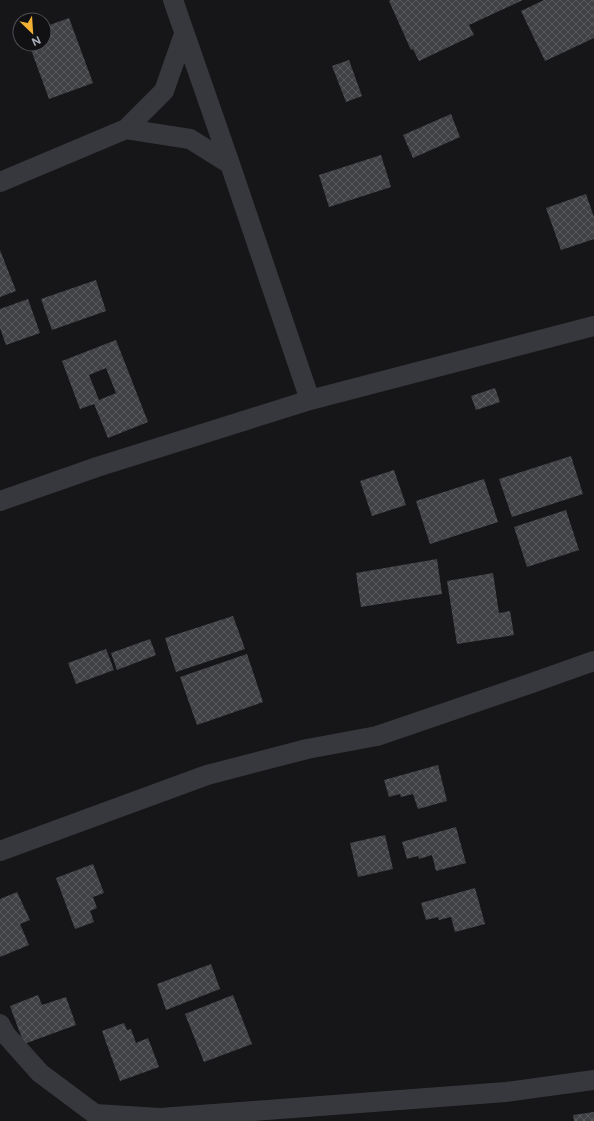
<svg xmlns="http://www.w3.org/2000/svg" width="594" height="1121" viewBox="0 0 594 1121" font-family="Figtree,sans-serif">
<defs>
<pattern id="building-cross-hatch" width="8" height="8" patternUnits="userSpaceOnUse"><rect width="8" height="8" fill="#404145"/><path d="M0 0l8 8M0 8l8-8" fill="none" stroke="#595a5e"/></pattern>
</defs>
<rect width="100%" height="100%" fill="#161618"/>
<path fill="url(#building-cross-hatch)" fill-rule="evenodd" d="M391,0H523L469,25L474,35L419,61L413,49L411,50L389,1Z
M544,0H594V38L545,61L521,11Z
M69,18L93,83L49,99L29,44H44V27Z
M349,60L362,96L346,102L332,66Z
M451,114L460,137L413,158L403,135Z
M381,155L391,187L329,207L319,175Z
M586,194L594,217V239L561,250L546,208Z
M0,250L16,291L0,297Z
M96,280L106,311L52,330L41,299Z
M28,299L40,333L6,345L0,328V309Z
M116,340L148,422L108,438L94,404L80,409L62,361ZM106,368L116,393L99,400L89,375Z
M495,388L500,402L476,410L471,396Z
M571,456L583,494L512,517L499,479Z
M394,470L406,505L372,516L360,481Z
M484,479L498,522L430,544L416,501Z
M566,510L579,550L527,567L514,527Z
M437,559L442,594L361,607L356,573Z
M493,573L499,613L510,611L514,635L457,644L447,581Z
M233,616L245,649L176,672L165,638Z
M150,639L156,655L117,670L111,653Z
M106,649L114,670L76,684L68,663Z
M247,654L263,702L197,725L180,677Z
M438,765L447,801L418,809L413,794L401,797L400,794L389,797L384,780Z
M456,827L466,863L436,871L432,855L419,859L418,856L407,859L402,842Z
M385,835L393,869L358,877L350,843Z
M93,864L104,893L93,897L97,908L90,911L94,922L75,929L56,878Z
M475,888L485,924L455,932L451,917L439,920L438,917L426,920L421,903Z
M17,892L30,920L20,924L29,945L0,957V899Z
M211,964L220,989L166,1010L157,984Z
M38,995L42,1005L66,997L76,1025L24,1044L10,1006Z
M233,995L252,1044L204,1062L185,1014Z
M124,1023L127,1030L131,1029L136,1043L148,1038L159,1067L120,1081L102,1031Z
M594,1112V1121H574L573,1115Z"/>
<g fill="none" stroke-linecap="round" stroke-linejoin="round">
<path stroke="#37383d" stroke-width="20" d="M173,0L230,164L310,400
M126,129L190,139L230,164
M0,182L126,129L164,91L184,34
M0,501L97,467L310,400L594,326
M0,851L207,775L307,749L377,736L529,684L594,661
M0,1024L6,1035L40,1073L95,1114L160,1118L506,1092L594,1080"/>
</g>
<g transform="translate(32 32) rotate(155)"><circle r="19" fill="#111113" stroke="#4d4f55"/>
<path d="M0-3L7 15L0 10L-7 15Z" fill="#f2b134"/>
<text y="-6" font-size="11" font-weight="bold" text-anchor="middle" fill="#a8adb8">N</text>
</g>
</svg>
